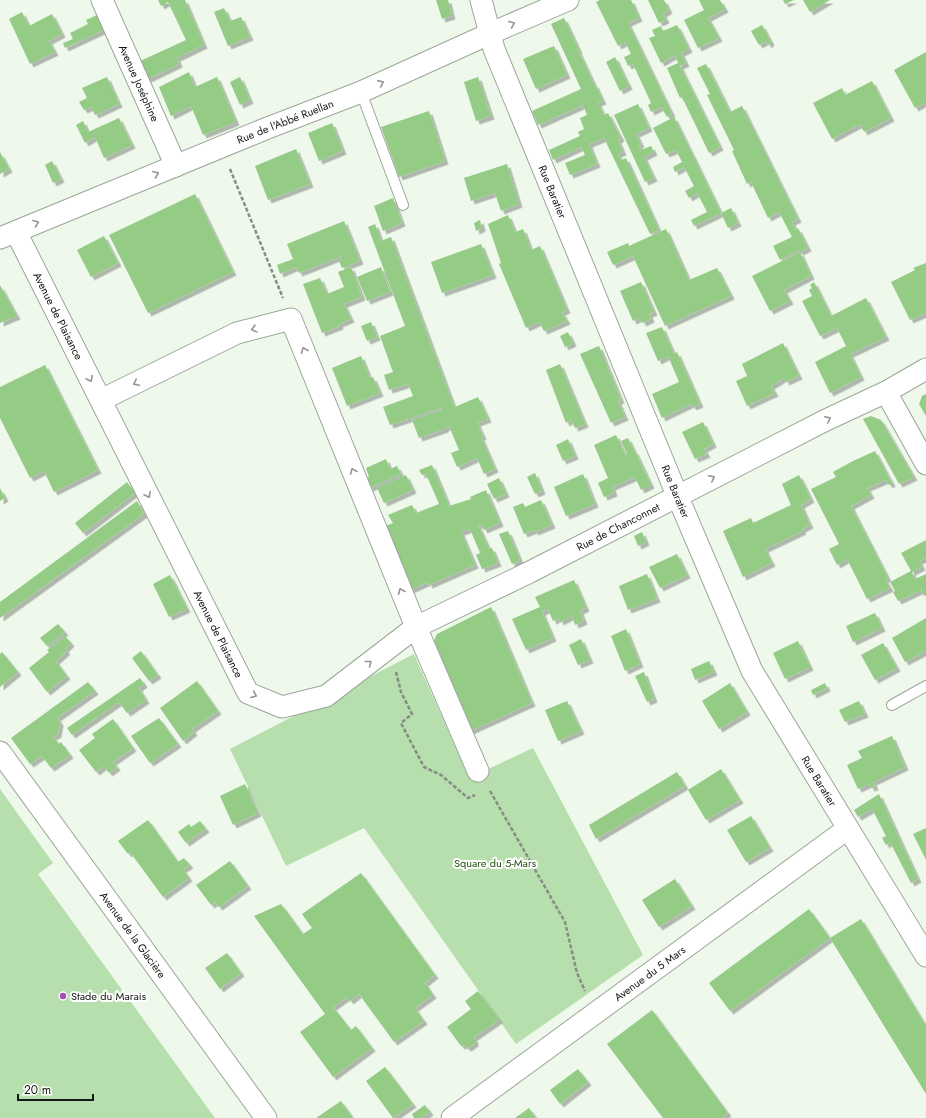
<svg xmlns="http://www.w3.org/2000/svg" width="926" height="1118" viewBox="0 0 926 1118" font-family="Jost,sans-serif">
<defs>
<filter id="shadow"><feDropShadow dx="3.5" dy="3.5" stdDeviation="0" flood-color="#0004"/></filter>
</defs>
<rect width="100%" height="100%" fill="#eef9eb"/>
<path fill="#b7dead" d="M414,654L469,778L533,748L643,955L516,1044L364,828L286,866L230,749Z
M0,789L53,863L38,874L215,1118H0Z"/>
<path fill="#94cb85" filter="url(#shadow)" d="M158,0H185L204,45L177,58L179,64L146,80L138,62L186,40L168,2L161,6Z
M436,0H448L452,16L442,19Z
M600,0H631L639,18L628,23L672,114L667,117L661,107L651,112L648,105L651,103L633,64L628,66L624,57L631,54L625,42L618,46L596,2Z
M648,0H664L669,10L663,14L666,20L659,23Z
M699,0H720L725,9L708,18L719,38L698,48L684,20L704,10Z
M783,0H794L785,4Z
M803,0H830L810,12Z
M224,8L230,21L241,17L250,37L228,46L214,12Z
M22,12L29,26L52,14L62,34L49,41L55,52L30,64L9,19Z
M99,14L106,29L65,48L63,43L73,39L70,33L88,24L86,20Z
M564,18L579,50H578L594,84H595L603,101L598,103L604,115L608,113L621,138L618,140L623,152L618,154L622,160L626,158L659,230L650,234L604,138L589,144L597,164L570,175L565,163L585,155L581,147L553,160L549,150L580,136L578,132L584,129L580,118L587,115L583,105L538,125L532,111L581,89L551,24Z
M677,25L689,49L681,53L686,63L680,66L720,147L709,153L682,97L680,98L667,68L678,63L675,55L661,63L649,38L655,36L652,30L661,26L663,31Z
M762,25L771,42L768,45L766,41L759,45L751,31Z
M554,46L567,75L536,89L523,59Z
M926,52V107L924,103L915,108L894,70Z
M615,57L629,86L620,91L606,62Z
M706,64L730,112L742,106L798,219L792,222L796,230L798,228L808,248L800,252L811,276L784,290L790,301L770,311L752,276L800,252L799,250L780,260L773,246L792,237L779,212L768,218L751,182L747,184L732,151L734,150L707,95L710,94L697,68Z
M189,72L195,87L217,77L236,122L203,135L191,106L171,116L159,87Z
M107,77L119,104L95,115L91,107L84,110L79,102L87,98L82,88Z
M240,77L250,100L240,105L230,82Z
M478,77L491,116L476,121L464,82Z
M872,81L891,118L864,132L860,124L832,139L813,103L842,88L845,95Z
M638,104L649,128L636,134L641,144L639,145L641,150L651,146L654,152L644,157L654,178L645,182L614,115Z
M429,111L445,161L399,177L381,127Z
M674,117L721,213L694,226L691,220L707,212L697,193L689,198L685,191L694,186L684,167L675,172L673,167L682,162L676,150L666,154L653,128Z
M119,118L132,145L104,158L95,137L85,143L76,125L83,121L88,132Z
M332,123L343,151L319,161L308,133Z
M296,149L310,184L268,200L255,166Z
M0,152L9,169L0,174Z
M52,161L61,179L53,183L45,165Z
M507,164L519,204L501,211L495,193L471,201L464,178Z
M195,194L233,272L148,313L109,235Z
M393,198L402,223L383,231L374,206Z
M731,208L738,223L728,228L721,213Z
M508,215L515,232L523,229L531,250L540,246L567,310L562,312L567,321L544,331L539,322L526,328L499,264L501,263L488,224Z
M480,220L482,228L476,231L474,223Z
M344,221L360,261L342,268L339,261L342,256L299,273L296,267L280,274L277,265L293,259L287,244Z
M375,224L381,241L391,237L453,404L455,407L478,397L488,419L477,423L483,436L481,437L495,469L484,474L477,458L457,467L451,453L459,450L449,426L445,428V429L419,438L412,420L442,410L441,408L390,425L383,407L413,396L408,384L389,390L384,375L393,372L380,336L405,326L368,227Z
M666,229L689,280L717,268L731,296L665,326L633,256L613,265L607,252L628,243L629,246Z
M104,236L118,263L91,277L77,250Z
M481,244L493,275L442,293L431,262Z
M926,263V313L910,320L891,282L915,270L913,268Z
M351,267L362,297L344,304L351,319L339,324L340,326L322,333L303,284L320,278L327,294L344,287L338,272Z
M381,267L390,292L367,301L357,277Z
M641,282L654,312L649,314L651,319L643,323L640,318L633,321L620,291Z
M814,282L831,316L866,298L886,337L850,354L861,377L830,393L815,362L846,346L837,328L820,336L802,301L812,296L809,290L812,288L810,285Z
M0,285L17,316L0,323Z
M371,322L377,337L367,341L361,326Z
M662,327L674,354L677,352L700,404L693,407L691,404L662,418L652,394L679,382L668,356L658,361L646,333Z
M568,332L573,343L565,347L560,336Z
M783,343L799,376L786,382L784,378L771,386L775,393L747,406L736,381L747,376L742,364Z
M599,346L621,400L618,401L625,417L611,423L580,354Z
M361,356L370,378L373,377L380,393L347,406L332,368Z
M560,364L585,424L575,428L571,420L566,423L546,370Z
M45,365L98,470L54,492L44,471L30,478L0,418V387Z
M926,394V416L919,404L922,396Z
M871,416L881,420L914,477L899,484L863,419Z
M703,422L713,444L704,449L707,454L695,459L682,432Z
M616,435L625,455L627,454L621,441L628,438L634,451H635L651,485L641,490L635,477L612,487L614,493L604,497L598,483L608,478L594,445Z
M568,439L575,456L563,461L556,445Z
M875,451L892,483L889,485L886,480L867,488L871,495L851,506L888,578L885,579L890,588L867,599L847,559L837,565L829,549L839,544L811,489L836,477L833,472L853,461Z
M386,459L390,469L397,466L401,474L370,488L366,478L369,477L366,468Z
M432,465L449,506L471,499L470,497L486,490L500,523L484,530L481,524L478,525L489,549L492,548L498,563L482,569L476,555L480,553L470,529L461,532L475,565L429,585L428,582L410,590L383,527L393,523L388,515L412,505L416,513L439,504L426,474L422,475L419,470Z
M535,473L542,491L535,494L527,477Z
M583,474L595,504L566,516L554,487Z
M406,475L413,490L384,503L377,488Z
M799,475L811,499L801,505L810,525L802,529L803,531L765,549L772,563L743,577L723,531L751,518L753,523L791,505L782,484Z
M499,478L506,494L494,499L487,484Z
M127,482L135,493L83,533L75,523Z
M0,488L5,498L0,501Z
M541,500L552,525L535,532L534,530L524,534L513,507L523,503L525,507Z
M137,501L144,514L0,618V602Z
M508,531L520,560L512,564L499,534Z
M642,532L646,542L638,546L634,536Z
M926,540V558L919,561L922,567L912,572L915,579L926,574V595L924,596L921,590L898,601L893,592L895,591L890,582L911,571L901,553Z
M677,554L687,575L660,588L649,567Z
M647,574L657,599L628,610L619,586Z
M170,575L187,609L169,617L153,584Z
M574,580L586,608L580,611L584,621L575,625L572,616L560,622L559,618L553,621L548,609L542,612L553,638L526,650L512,619L540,607L535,597Z
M491,607L532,703L470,731L433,643L437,634Z
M875,613L882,628L853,642L846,626Z
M926,618V651L905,662L892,638Z
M58,624L65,632L47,646L40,638Z
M626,629L640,664L625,671L611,636Z
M65,636L71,643L65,649L67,651L56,661L67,676L47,692L29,668L49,652L47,650Z
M581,639L590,660L578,665L569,645Z
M798,641L810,667L785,679L773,653Z
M883,643L897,668L875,680L861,655Z
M141,651L158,675L149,681L132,658Z
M2,652L18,672L0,687V654Z
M709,661L714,672L695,680L691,669Z
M644,672L654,699L647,702L635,676Z
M140,678L144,684L139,688L146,700L127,713L119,702L72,735L67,728Z
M197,681L218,711L192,729L194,732L183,741L160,708Z
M88,682L95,691L57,718L60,722L58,734L53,737L59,744L61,742L70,755L51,768L42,756L30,764L11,738Z
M730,683L747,712L719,729L702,701Z
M825,683L827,688L813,695L811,690Z
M567,701L581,731L558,741L545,710Z
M859,701L865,714L845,722L839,710Z
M159,718L178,744L150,763L131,736Z
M113,719L133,748L113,762L117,767L109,773L104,766L96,772L79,750L95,738L92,734Z
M892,736L905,767L873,782L875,787L871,788L869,784L858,789L847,765L862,758L858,751Z
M721,769L740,800L706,820L688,790Z
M677,772L685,786L596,839L589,825Z
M245,784L258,813L233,825L220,796Z
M879,794L918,879L911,883L890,842L886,845L882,838L886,836L872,809L858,817L854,810Z
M751,816L770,848L746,862L727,830Z
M148,820L178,862L184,858L190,865L183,869L189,878L163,897L130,852L128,854L118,841Z
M200,821L206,829L186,843L178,832L189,824L191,827Z
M926,828V860L913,834Z
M230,861L248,886L219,907L215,902L211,905L196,885Z
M361,873L435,975L425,983L433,995L415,1008L424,1021L394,1042L359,994L350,1001L347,997L333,1007L351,1030L356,1026L372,1048L333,1077L300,1032L325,1014L254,916L281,904L303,934L312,928L302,914Z
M675,879L692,906L659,927L642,900Z
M809,909L830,938L730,1011L709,983Z
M861,919L926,1026V1094L830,938Z
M227,953L241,973L220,989L205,968Z
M478,991L499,1020L473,1038L475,1040V1043L468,1048L464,1045L461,1046L447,1027L471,1009L465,1001Z
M652,1010L728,1113L722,1118H663L607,1044Z
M385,1067L413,1104L393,1118L366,1081Z
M578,1069L588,1082L560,1104L550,1090Z
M341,1101L353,1118H316Z
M425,1105L430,1112L421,1118H414L412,1114Z
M529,1108L536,1118H515Z"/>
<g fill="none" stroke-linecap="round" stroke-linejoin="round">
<defs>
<path id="service" d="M361,92L403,205
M892,705L926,686"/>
<g id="minor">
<path id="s1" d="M102,0L176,166"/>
<path id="s2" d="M481,0L494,49L677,495L752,671L926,956"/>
<path id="s3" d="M16,232L248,693L282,707L326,696L416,627L528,573L826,420L886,392L926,369"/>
<path id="s4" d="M0,238L265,129L361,92L489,34L568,0"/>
<path d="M886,392L926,464"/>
<path d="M101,400L237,333L291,319L416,627L478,771"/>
<path id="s5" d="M0,752L266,1118"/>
<path id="s6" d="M452,1118L847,829"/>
</g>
</defs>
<use href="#service" stroke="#9ca69a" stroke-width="12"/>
<use href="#minor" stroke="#9ca69a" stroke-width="23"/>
<path stroke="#868d84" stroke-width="2.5" stroke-dasharray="4 2" stroke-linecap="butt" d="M230,169L283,298
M396,672L401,692L412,714L401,723L424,767L441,775L468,798L475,795
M490,791L565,922L577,973L585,991"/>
<use href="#service" stroke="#fff" stroke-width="10"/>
<use href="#minor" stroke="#fff" stroke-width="21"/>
</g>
<defs><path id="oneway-chevron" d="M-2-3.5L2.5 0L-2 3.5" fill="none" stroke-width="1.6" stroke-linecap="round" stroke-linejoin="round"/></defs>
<g stroke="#959694">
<use href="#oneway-chevron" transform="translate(512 24) rotate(-23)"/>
<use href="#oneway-chevron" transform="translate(381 83) rotate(-24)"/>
<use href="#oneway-chevron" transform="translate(156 174) rotate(-22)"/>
<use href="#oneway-chevron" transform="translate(36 223) rotate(-22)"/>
<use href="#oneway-chevron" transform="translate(254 329) rotate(165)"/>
<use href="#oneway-chevron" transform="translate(304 350) rotate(-112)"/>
<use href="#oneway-chevron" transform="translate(90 379) rotate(63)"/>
<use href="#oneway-chevron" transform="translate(136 383) rotate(154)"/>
<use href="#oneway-chevron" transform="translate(828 419) rotate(-26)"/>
<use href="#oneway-chevron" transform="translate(353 471) rotate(-112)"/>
<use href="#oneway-chevron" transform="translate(712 478) rotate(-27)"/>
<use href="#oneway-chevron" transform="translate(148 495) rotate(63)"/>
<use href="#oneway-chevron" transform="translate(401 591) rotate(-112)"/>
<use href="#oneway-chevron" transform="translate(369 663) rotate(-38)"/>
<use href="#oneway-chevron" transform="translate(254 695) rotate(23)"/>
</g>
<circle fill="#a74db8" stroke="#fff" stroke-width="1.5" cx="63" cy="996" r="4"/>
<g text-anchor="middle" stroke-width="4" stroke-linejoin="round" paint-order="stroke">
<g font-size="11" fill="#131612" stroke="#fff">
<text dy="4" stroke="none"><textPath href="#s1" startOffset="91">Avenue Joséphine</textPath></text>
<text dy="4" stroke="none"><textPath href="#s4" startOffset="308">Rue de l'Abbé Ruellan</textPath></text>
<text dy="4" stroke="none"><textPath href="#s2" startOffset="205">Rue Baratier</textPath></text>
<text dy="4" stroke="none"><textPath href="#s3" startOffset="94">Avenue de Plaisance</textPath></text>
<text dy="4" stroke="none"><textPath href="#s2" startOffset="529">Rue Baratier</textPath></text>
<text dy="4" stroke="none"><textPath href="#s3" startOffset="937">Rue de Chanconnet</textPath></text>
<text dy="4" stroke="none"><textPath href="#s3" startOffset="450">Avenue de Plaisance</textPath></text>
<text dy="4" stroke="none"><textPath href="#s2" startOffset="853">Rue Baratier</textPath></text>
<text dy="4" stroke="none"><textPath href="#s5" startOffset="226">Avenue de la Glacière</textPath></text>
<text dy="4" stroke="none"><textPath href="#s6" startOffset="245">Avenue du 5 Mars</textPath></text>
</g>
<g font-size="11" fill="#21540e" stroke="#fff">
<text x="495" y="867">Square du 5-Mars</text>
</g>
<g font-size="11" fill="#131612" stroke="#fff" text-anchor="start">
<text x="71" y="1000">Stade du Marais</text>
</g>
</g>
<path d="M18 1094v6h75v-6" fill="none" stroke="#131612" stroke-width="2"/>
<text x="24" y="1094" font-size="12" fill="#131612" stroke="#ffffff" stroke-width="3" paint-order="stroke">20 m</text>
</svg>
